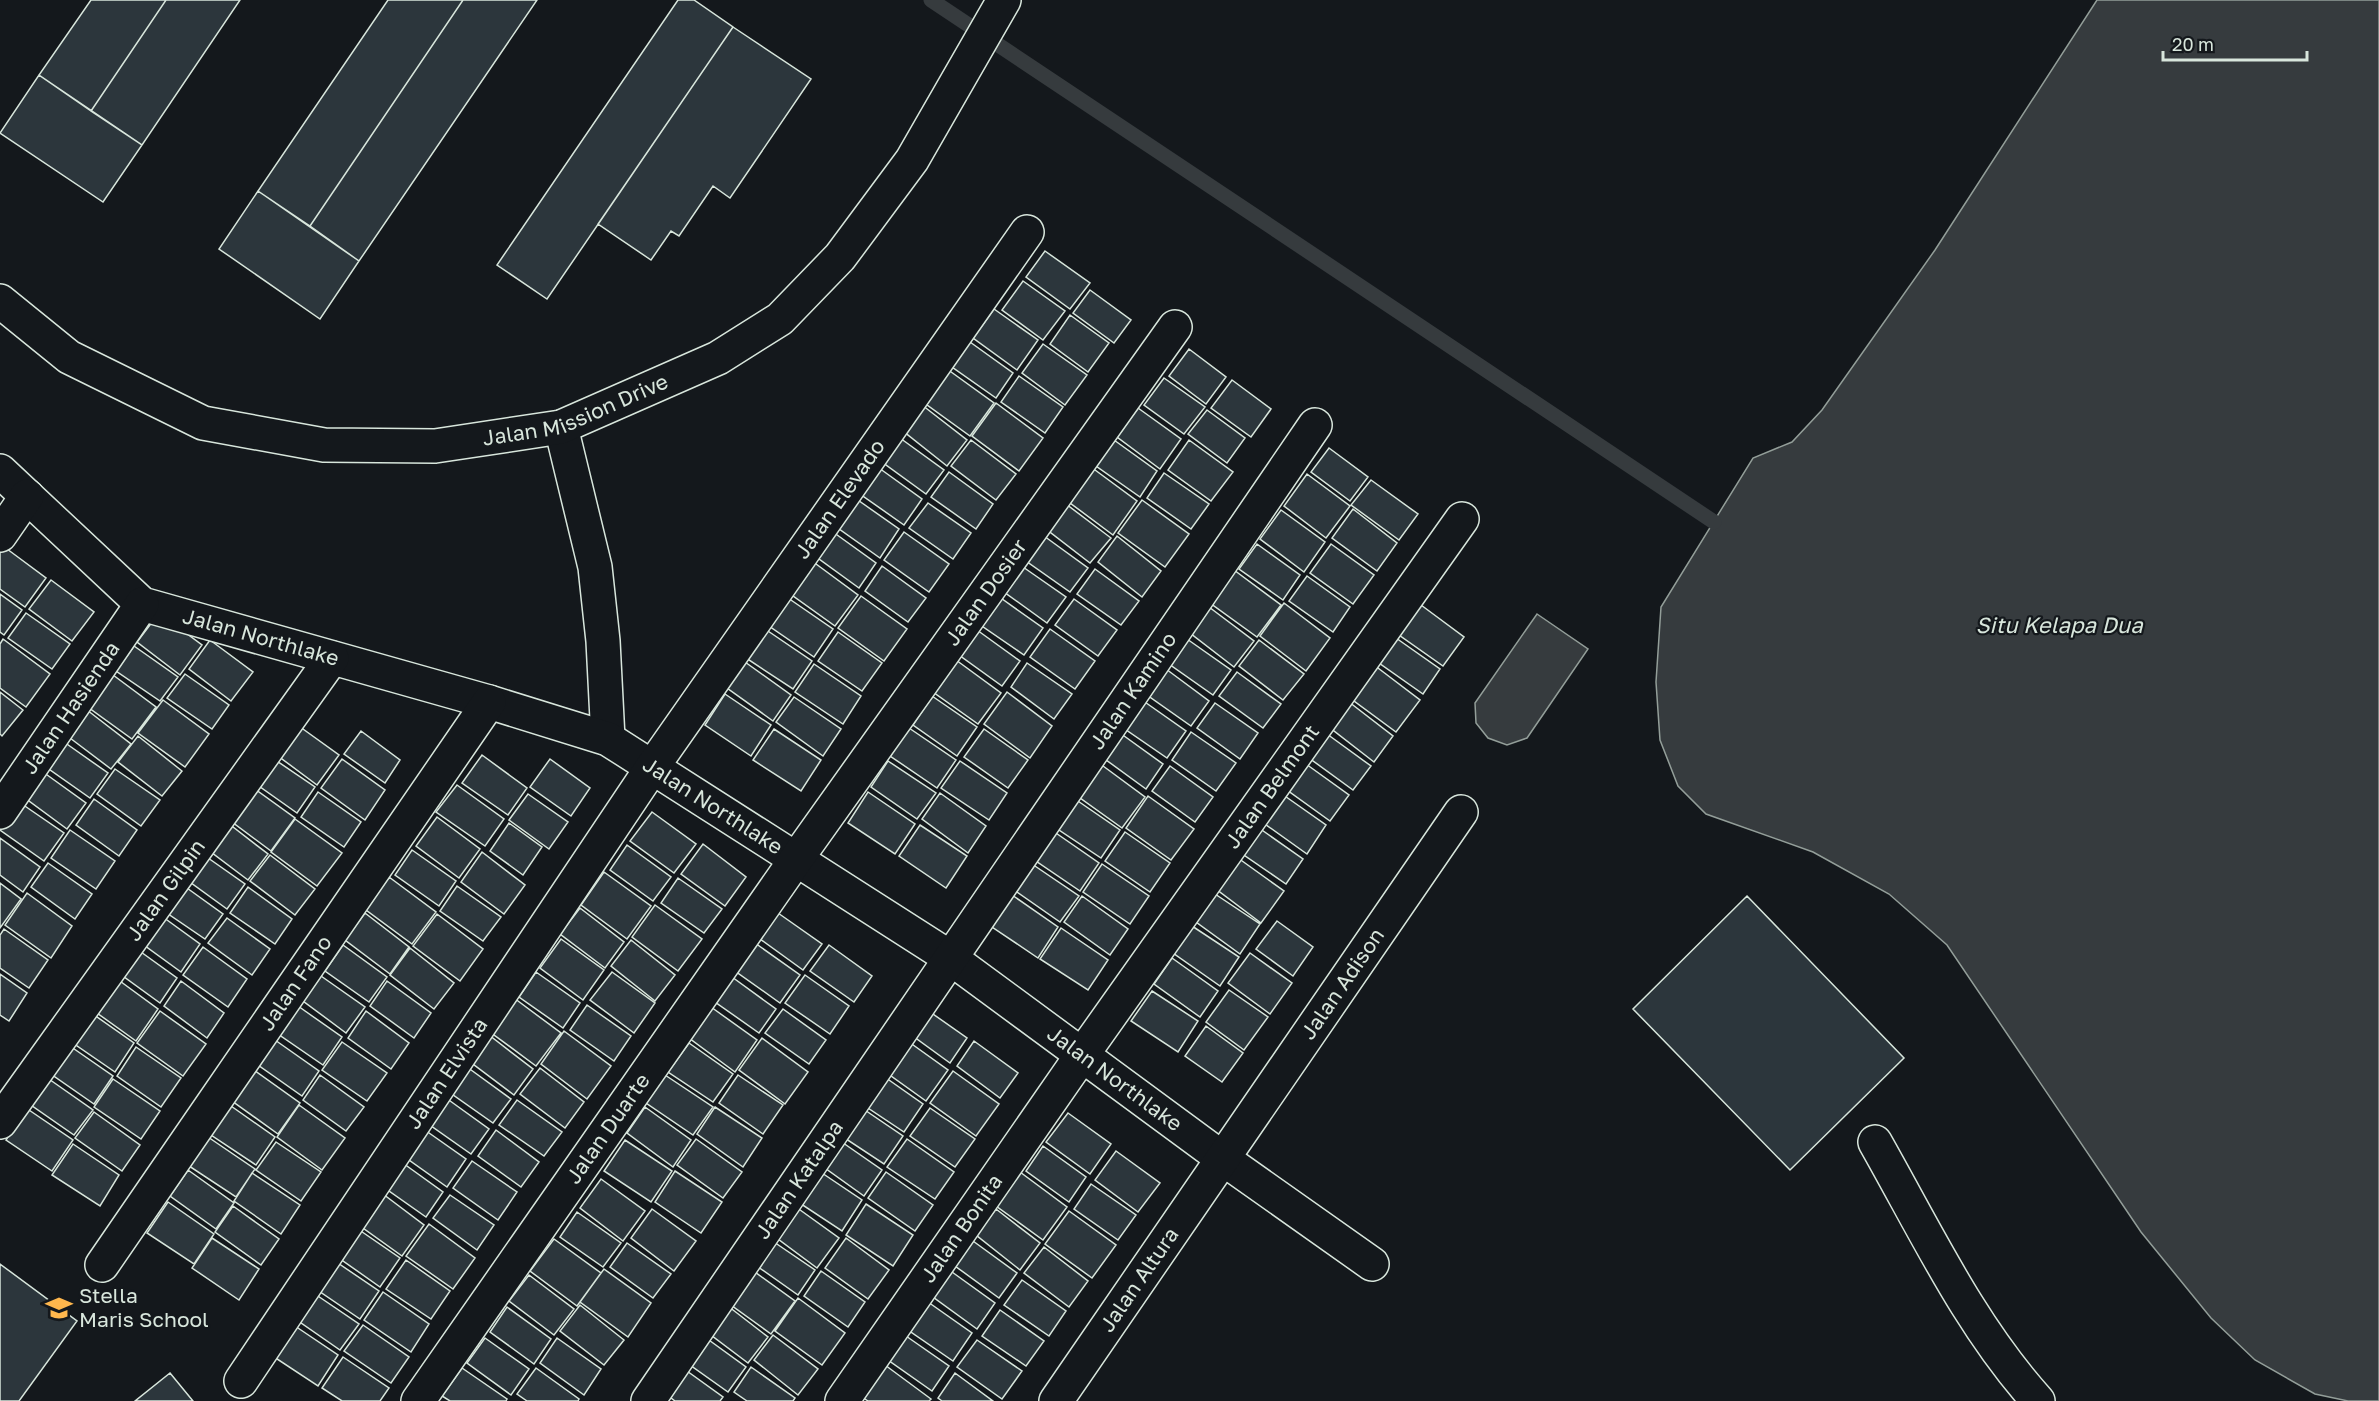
<svg xmlns="http://www.w3.org/2000/svg" width="2379" height="1401" viewBox="0 0 2379 1401" font-family="'Golos Text',sans-serif">
<rect width="100%" height="100%" fill="#14181c"/>
<path fill="#363b3e" stroke="#939e99" stroke-width="1.5" d="M2097,0H2379V1401H2348L2315,1394L2255,1360L2211,1318L2141,1232L1947,945L1889,894L1813,852L1706,814L1678,786L1660,740L1656,682L1661,607L1753,458L1792,442L1822,410L1935,250Z
M1537,614L1588,649L1527,738L1507,745L1488,738L1476,723L1475,703Z"/>
<g fill="none" stroke-linecap="round" stroke-linejoin="round">
<path stroke="#363b3e" stroke-width="15" d="M931,0L1714,522"/>
</g>
<path fill="#2c363c" stroke="#d8e6dc" stroke-width="1.5" d="M91,0H166L91,111L39,75Z
M166,0H240L142,145L91,111Z
M388,0H463L310,226L258,191Z
M463,0H537L359,261L310,226Z
M678,0H694L733,27L547,299L497,265Z
M733,27L811,79L730,198L713,186L679,236L671,231L651,260L598,224Z
M39,75L142,145L103,202L0,133Z
M258,191L359,261L320,319L219,249Z
M1045,251L1090,283L1070,309L1026,277Z
M1023,281L1065,311L1043,340L1002,310Z
M1090,290L1131,320L1114,343L1073,313Z
M994,309L1038,340L1017,370L973,338Z
M1070,315L1109,343L1088,372L1050,344Z
M970,342L1013,373L996,398L952,367Z
M1043,344L1087,375L1065,405L1022,373Z
M1189,349L1226,377L1206,404L1169,376Z
M947,369L994,403L970,436L923,402Z
M1019,376L1063,407L1045,433L1001,402Z
M1164,378L1205,407L1184,434L1144,405Z
M1232,380L1271,409L1251,437L1211,408Z
M996,403L1043,438L1019,471L972,436Z
M922,405L967,440L947,466L903,431Z
M1138,408L1181,439L1160,469L1117,437Z
M1207,410L1245,438L1227,463L1188,434Z
M900,438L944,470L926,494L882,462Z
M971,440L1016,474L996,500L951,466Z
M1114,440L1157,471L1140,497L1096,466Z
M1189,440L1233,472L1211,501L1168,470Z
M1329,448L1368,477L1350,501L1311,472Z
M1091,467L1137,501L1113,535L1066,500Z
M879,468L922,499L904,525L860,494Z
M949,472L993,504L976,529L931,497Z
M1164,473L1209,504L1191,529L1147,498Z
M1307,474L1350,506L1326,538L1284,506Z
M1371,480L1418,514L1399,540L1351,505Z
M855,498L899,529L880,558L835,526Z
M1142,500L1189,534L1165,567L1118,533Z
M928,503L971,533L953,559L909,528Z
M1066,504L1111,538L1090,563L1046,529Z
M1353,509L1397,543L1377,571L1332,538Z
M1281,510L1325,542L1304,572L1260,539Z
M833,532L876,563L859,588L815,556Z
M904,532L949,564L929,592L884,560Z
M1044,536L1088,568L1070,592L1026,561Z
M1117,536L1161,571L1142,597L1098,562Z
M1257,544L1300,575L1283,600L1239,569Z
M1331,544L1374,575L1353,604L1310,573Z
M3,546L46,578L25,607L0,589V550Z
M812,561L858,595L835,626L789,593Z
M882,566L926,598L908,622L865,591Z
M1023,567L1066,597L1047,623L1004,592Z
M1095,569L1139,601L1121,625L1077,594Z
M1234,570L1281,605L1257,637L1210,603Z
M1307,576L1350,607L1333,632L1289,601Z
M51,580L94,612L72,641L29,609Z
M0,594L22,610L4,635L0,632Z
M861,596L907,629L884,661L838,628Z
M998,596L1043,628L1024,655L979,624Z
M788,598L833,629L814,657L769,626Z
M1074,599L1117,630L1098,656L1055,625Z
M1284,603L1330,638L1306,671L1260,636Z
M1421,605L1464,637L1443,666L1399,635Z
M1209,607L1254,641L1234,667L1190,633Z
M26,613L70,644L52,669L8,638Z
M159,613L202,645L180,675L137,642Z
M765,629L812,661L793,689L746,658Z
M1050,629L1095,661L1075,689L1030,657Z
M977,630L1020,661L1002,686L959,655Z
M838,632L882,663L862,691L818,661Z
M1396,638L1440,669L1423,694L1379,663Z
M3,639L50,674L26,707L0,688V644Z
M1187,639L1231,670L1213,695L1169,664Z
M210,640L253,672L231,701L189,669Z
M1259,640L1304,674L1283,700L1239,666Z
M134,646L178,677L160,701L116,671Z
M956,660L1001,693L978,724L933,692Z
M745,662L791,695L773,721L727,688Z
M1027,663L1072,694L1054,719L1011,687Z
M814,664L861,696L843,724L795,692Z
M1374,665L1420,700L1396,732L1350,698Z
M1166,669L1209,701L1191,726L1147,695Z
M109,672L156,707L132,739L85,705Z
M1237,672L1281,704L1263,728L1219,696Z
M185,674L229,705L212,729L167,698Z
M0,692L23,710L2,736L0,734Z
M1007,692L1052,726L1030,758L984,724Z
M725,694L771,725L751,756L705,725Z
M932,696L977,727L957,756L913,725Z
M794,697L841,729L823,756L776,722Z
M163,700L209,734L185,767L138,733Z
M1142,700L1186,731L1167,758L1122,727Z
M1349,702L1393,736L1374,762L1329,727Z
M1215,703L1258,733L1240,759L1197,728Z
M87,710L131,744L111,769L66,735Z
M296,724L339,755L317,785L274,753Z
M909,728L956,760L937,788L890,756Z
M774,729L821,760L801,791L753,760Z
M984,729L1028,760L1008,788L964,757Z
M361,731L400,760L385,783L344,754Z
M1191,732L1236,763L1216,791L1172,760Z
M1120,733L1163,764L1146,789L1102,757Z
M1327,734L1371,766L1353,790L1309,758Z
M138,736L182,771L162,796L118,762Z
M64,742L108,773L90,798L46,767Z
M482,755L527,788L508,815L462,783Z
M271,757L315,787L297,813L253,782Z
M342,759L385,790L365,820L321,788Z
M550,759L590,788L571,816L530,787Z
M888,761L936,793L917,819L871,787Z
M960,761L1007,793L989,820L941,788Z
M1099,763L1145,797L1122,828L1076,795Z
M1306,764L1349,795L1330,821L1287,790Z
M1170,766L1213,797L1195,822L1152,791Z
M115,769L160,800L141,826L97,794Z
M43,772L86,803L67,829L25,798Z
M248,784L295,818L271,851L224,816Z
M457,785L504,819L485,846L436,812Z
M318,792L361,822L344,847L301,817Z
M868,792L915,824L895,854L848,823Z
M940,793L986,826L968,853L922,819Z
M528,794L568,822L549,849L509,820Z
M1282,794L1326,825L1307,854L1262,822Z
M1148,796L1194,829L1171,860L1126,828Z
M94,799L137,830L119,856L76,825Z
M1075,799L1120,830L1101,858L1056,828Z
M19,802L64,833L44,861L0,830Z
M652,812L696,844L674,873L630,841Z
M437,817L480,849L459,878L416,846Z
M295,819L342,853L317,886L271,852Z
M224,820L268,854L248,880L203,846Z
M509,823L542,847L523,875L490,851Z
M920,825L967,856L946,888L899,856Z
M1259,828L1303,859L1286,884L1241,853Z
M70,830L115,861L96,889L51,858Z
M1053,831L1099,863L1080,891L1033,859Z
M1125,832L1170,863L1150,892L1105,861Z
M0,838L40,867L23,892L0,875Z
M703,844L746,877L725,906L681,874Z
M627,845L671,877L653,901L610,870Z
M412,850L456,881L439,906L395,875Z
M482,852L525,885L504,914L461,882Z
M201,853L245,884L227,909L183,877Z
M270,855L315,889L295,915L250,881Z
M1238,858L1284,891L1261,923L1216,889Z
M48,863L92,894L75,919L31,887Z
M1032,864L1079,896L1060,922L1014,890Z
M1102,864L1149,896L1130,924L1083,892Z
M604,872L651,906L627,939L581,905Z
M389,877L436,912L412,944L366,910Z
M678,878L722,909L704,933L661,903Z
M0,883L21,899L0,928Z
M180,883L223,914L205,939L161,909Z
M457,886L501,917L483,941L440,911Z
M248,887L292,919L275,944L230,913Z
M27,893L72,926L51,958L5,925Z
M1215,894L1260,924L1240,954L1196,922Z
M1012,895L1058,927L1038,958L992,927Z
M1082,896L1128,929L1110,955L1064,922Z
M1747,896L1904,1058L1790,1170L1633,1009Z
M655,905L702,939L678,971L632,937Z
M580,908L624,942L605,968L560,934Z
M156,912L200,944L181,972L137,940Z
M365,913L409,947L390,974L345,940Z
M778,913L822,944L803,970L760,939Z
M437,914L483,949L460,981L413,946Z
M227,918L270,949L252,975L208,943Z
M1277,921L1313,947L1293,976L1256,949Z
M1192,926L1239,957L1220,986L1173,953Z
M1061,928L1108,960L1088,990L1040,959Z
M4,929L48,960L29,988L0,968V935Z
M561,939L604,970L583,1000L540,968Z
M631,940L675,975L655,1001L611,966Z
M755,943L800,975L780,1003L735,971Z
M343,945L387,977L369,1002L325,971Z
M829,945L872,976L854,1002L810,971Z
M134,947L177,978L160,1003L116,971Z
M203,947L247,979L228,1007L183,975Z
M410,948L454,983L434,1009L390,975Z
M1250,953L1292,983L1270,1014L1228,983Z
M1172,958L1218,991L1200,1017L1154,984Z
M536,972L580,1003L563,1028L519,997Z
M612,972L655,1003L634,1033L590,1000Z
M0,974L27,993L9,1021L0,1015Z
M805,975L849,1006L830,1034L785,1003Z
M113,976L158,1009L136,1041L90,1008Z
M321,976L365,1007L346,1033L303,1001Z
M732,977L776,1009L759,1033L715,1002Z
M181,981L224,1013L207,1038L164,1006Z
M387,981L431,1013L414,1038L370,1006Z
M1229,990L1268,1017L1244,1050L1206,1022Z
M1152,991L1198,1021L1178,1052L1131,1021Z
M514,998L561,1033L536,1066L490,1032Z
M587,1005L631,1036L614,1061L570,1030Z
M298,1006L342,1037L323,1065L278,1034Z
M711,1007L757,1040L735,1072L689,1038Z
M923,1007L967,1038L950,1063L906,1031Z
M783,1009L826,1040L809,1064L765,1033Z
M160,1011L206,1044L183,1076L137,1043Z
M366,1011L409,1043L391,1069L348,1038Z
M90,1012L134,1043L115,1072L70,1041Z
M1206,1026L1243,1053L1222,1082L1185,1056Z
M564,1031L611,1066L587,1099L541,1064Z
M489,1035L533,1069L514,1095L469,1061Z
M902,1037L948,1070L926,1101L880,1068Z
M762,1038L808,1072L785,1104L739,1070Z
M275,1040L319,1071L302,1096L258,1065Z
M974,1041L1018,1073L1000,1098L957,1066Z
M342,1042L387,1073L367,1101L322,1070Z
M689,1043L733,1074L713,1102L668,1072Z
M67,1044L113,1076L94,1104L48,1072Z
M136,1047L181,1078L161,1107L117,1076Z
M467,1067L511,1099L493,1123L449,1092Z
M540,1068L584,1102L565,1128L520,1094Z
M254,1070L300,1103L278,1134L232,1101Z
M953,1071L999,1104L976,1136L930,1103Z
M879,1073L923,1104L904,1132L859,1102Z
M320,1075L364,1107L346,1131L303,1100Z
M665,1075L713,1107L693,1135L646,1103Z
M738,1075L783,1105L763,1134L719,1103Z
M46,1077L93,1110L74,1135L28,1103Z
M113,1079L160,1111L141,1139L94,1107Z
M446,1098L489,1129L471,1154L427,1123Z
M517,1100L562,1132L544,1156L499,1125Z
M856,1104L903,1136L884,1164L837,1133Z
M299,1105L345,1138L322,1170L277,1137Z
M231,1106L275,1137L256,1165L211,1135Z
M645,1107L691,1140L673,1167L627,1133Z
M715,1107L762,1138L743,1167L697,1134Z
M26,1108L73,1140L52,1171L6,1140Z
M930,1108L975,1139L955,1167L910,1136Z
M94,1112L140,1145L122,1171L75,1138Z
M1068,1113L1111,1144L1090,1174L1046,1142Z
M422,1128L466,1159L447,1187L402,1155Z
M496,1130L539,1162L521,1187L478,1156Z
M208,1137L255,1169L236,1197L189,1166Z
M836,1138L882,1170L864,1196L818,1163Z
M696,1139L742,1172L723,1198L677,1165Z
M907,1139L954,1172L935,1199L887,1167Z
M625,1140L672,1171L651,1202L604,1171Z
M276,1142L321,1172L301,1201L256,1170Z
M73,1144L119,1175L100,1206L52,1175Z
M1043,1146L1086,1177L1069,1202L1026,1171Z
M1116,1151L1160,1183L1138,1212L1095,1180Z
M400,1161L443,1192L426,1217L382,1186Z
M472,1161L517,1192L498,1220L453,1188Z
M816,1169L862,1200L842,1231L795,1200Z
M188,1170L234,1203L216,1229L170,1196Z
M675,1171L722,1202L701,1233L655,1202Z
M886,1172L933,1205L915,1231L868,1198Z
M1020,1172L1067,1207L1043,1240L996,1206Z
M252,1173L300,1205L281,1234L234,1201Z
M601,1179L645,1211L623,1241L580,1208Z
M1091,1184L1136,1215L1118,1240L1074,1209Z
M379,1191L424,1225L402,1256L356,1223Z
M450,1195L494,1225L477,1250L433,1218Z
M168,1202L214,1234L194,1264L147,1233Z
M866,1204L913,1235L893,1266L846,1235Z
M233,1206L279,1239L261,1265L215,1232Z
M796,1207L839,1238L817,1268L774,1236Z
M652,1209L696,1241L674,1271L631,1238Z
M996,1209L1040,1243L1020,1270L976,1235Z
M1069,1211L1116,1245L1092,1278L1045,1244Z
M577,1212L621,1243L603,1267L560,1237Z
M429,1224L475,1258L453,1289L406,1256Z
M355,1227L400,1258L380,1287L336,1256Z
M212,1238L259,1269L239,1300L192,1268Z
M846,1238L889,1270L868,1299L825,1268Z
M554,1239L601,1273L577,1306L530,1271Z
M771,1240L815,1270L798,1295L754,1264Z
M973,1241L1017,1273L999,1298L955,1266Z
M627,1243L671,1274L653,1298L610,1267Z
M1044,1247L1088,1281L1069,1307L1024,1273Z
M332,1259L379,1291L360,1319L313,1287Z
M406,1260L450,1291L431,1319L386,1289Z
M0,1264L77,1321L19,1401H0Z
M748,1267L795,1301L771,1334L724,1300Z
M604,1269L651,1303L628,1337L580,1302Z
M821,1271L865,1302L848,1327L804,1296Z
M952,1272L995,1303L977,1329L933,1297Z
M529,1275L574,1309L554,1335L509,1301Z
M1022,1280L1066,1311L1049,1336L1004,1305Z
M312,1292L359,1324L340,1350L294,1318Z
M383,1292L429,1324L411,1352L364,1320Z
M798,1298L845,1333L822,1365L775,1331Z
M928,1302L972,1333L953,1361L908,1330Z
M724,1303L768,1337L748,1363L703,1329Z
M580,1305L624,1340L604,1365L560,1331Z
M507,1307L551,1339L534,1364L490,1332Z
M1000,1310L1044,1341L1026,1366L982,1336Z
M292,1324L338,1355L318,1386L271,1355Z
M363,1325L409,1357L391,1383L344,1351Z
M702,1335L746,1367L728,1392L683,1360Z
M773,1335L818,1369L798,1395L754,1360Z
M906,1336L949,1366L932,1391L888,1360Z
M485,1338L529,1369L511,1395L467,1363Z
M557,1338L601,1369L584,1395L540,1363Z
M977,1340L1022,1371L1002,1399L957,1367Z
M343,1357L389,1388L380,1401H342L322,1388Z
M885,1365L931,1399L929,1401H868L862,1397Z
M680,1366L723,1397L720,1401H675L662,1391Z
M751,1367L795,1398L793,1401H747L734,1392Z
M462,1368L507,1399L506,1401H450L442,1396Z
M536,1368L579,1399L578,1401H527L517,1394Z
M170,1373L193,1401H135Z
M955,1373L993,1401H942L938,1398Z"/>
<g fill="none" stroke-linecap="round" stroke-linejoin="round">
<defs>
<g id="minor">
<path d="M561,427L595,567L603,641L608,739"/>
<path id="s1" d="M0,471L142,604L489,702L608,739L949,957L1222,1158L1372,1264"/>
<path d="M0,535L27,496"/>
<path id="s2" d="M0,812L142,604"/>
<path id="s3" d="M0,1122L332,658"/>
<path d="M1875,1142C1925,1230 1970,1326 2038,1401"/>
<path id="s4" d="M102,1265L489,702"/>
<path id="s5" d="M241,1381L653,766L1027,232"/>
<path id="s6" d="M418,1401L797,858L1175,327"/>
<path id="s7" d="M648,1401L1315,425"/>
<path id="s8" d="M842,1401L1082,1055L1462,519"/>
<path id="s9" d="M1056,1401L1461,812"/>
</g>
<g id="tertiary">
<path id="s10" d="M0,301L69,357L203,423L324,445L435,446L561,427L718,358L780,319L840,257L912,160L1004,0"/>
</g>
</defs>
<use href="#minor" stroke="#d8e6dc" stroke-width="36"/>
<use href="#tertiary" stroke="#d8e6dc" stroke-width="36"/>
<use href="#minor" stroke="#14181c" stroke-width="33"/>
<use href="#tertiary" stroke="#14181c" stroke-width="33"/>
</g>
<defs>
<symbol id="school-bare" viewBox="-9 -9 18 18"><path d="M0-5L7-2L0 1L-7-2ZM-4 1L0 2.5L4 1V4Q0 6-4 4Z" fill="#ffb74d" stroke="#14181c" stroke-width="2.5" paint-order="stroke"/></symbol>
</defs>
<g fill-rule="evenodd">
<use href="#school-bare" x="40" y="1289" width="38" height="38"/>
</g>
<g text-anchor="middle" stroke-width="4.5" stroke-linejoin="round" paint-order="stroke">
<g font-size="21" fill="#d8e6dc" stroke="#14181c">
<text dy="7" stroke="none"><textPath href="#s10" startOffset="618">Jalan Mission Drive</textPath></text>
<text dy="7" stroke="none"><textPath href="#s5" startOffset="1066">Jalan Elevado</textPath></text>
<text dy="7" stroke="none"><textPath href="#s6" startOffset="988">Jalan Dosier</textPath></text>
<text dy="7" stroke="none"><textPath href="#s1" startOffset="318">Jalan Northlake</textPath></text>
<text dy="7" stroke="none"><textPath href="#s7" startOffset="860">Jalan Kamino</textPath></text>
<text dy="7" stroke="none"><textPath href="#s2" startOffset="126">Jalan Hasienda</textPath></text>
<text dy="7" stroke="none"><textPath href="#s8" startOffset="750">Jalan Belmont</textPath></text>
<text dy="7" stroke="none"><textPath href="#s1" startOffset="804">Jalan Northlake</textPath></text>
<text dy="7" stroke="none"><textPath href="#s3" startOffset="285">Jalan Gilpin</textPath></text>
<text dy="7" stroke="none"><textPath href="#s4" startOffset="342">Jalan Fano</textPath></text>
<text dy="7" stroke="none"><textPath href="#s9" startOffset="506">Jalan Adison</textPath></text>
<text dy="7" stroke="none"><textPath href="#s5" startOffset="370">Jalan Elvista</textPath></text>
<text dy="7" stroke="none"><textPath href="#s1" startOffset="1290">Jalan Northlake</textPath></text>
<text dy="7" stroke="none"><textPath href="#s6" startOffset="332">Jalan Duarte</textPath></text>
<text dy="7" stroke="none"><textPath href="#s7" startOffset="268">Jalan Katalpa</textPath></text>
<text dy="7" stroke="none"><textPath href="#s8" startOffset="210">Jalan Bonita</textPath></text>
<text dy="7" stroke="none"><textPath href="#s9" startOffset="147">Jalan Altura</textPath></text>
</g>
<g font-size="21" fill="#d8e6dc" stroke="#14181c" text-anchor="start">
<text x="79" y="1303">Stella<tspan x="79" dy="24">Maris School</tspan></text>
</g>
<g font-size="22" font-style="italic" fill="#d8e6dc" stroke="#14181c">
<text x="2059" y="633">Situ Kelapa Dua</text>
</g>
</g>
<path d="M2163 51v9h144v-9" fill="none" stroke="#d8e6dc" stroke-width="3"/>
<text x="2172" y="51" font-size="18" fill="#d8e6dc" stroke="#14181c" stroke-width="4.5" paint-order="stroke">20 m</text>
</svg>
